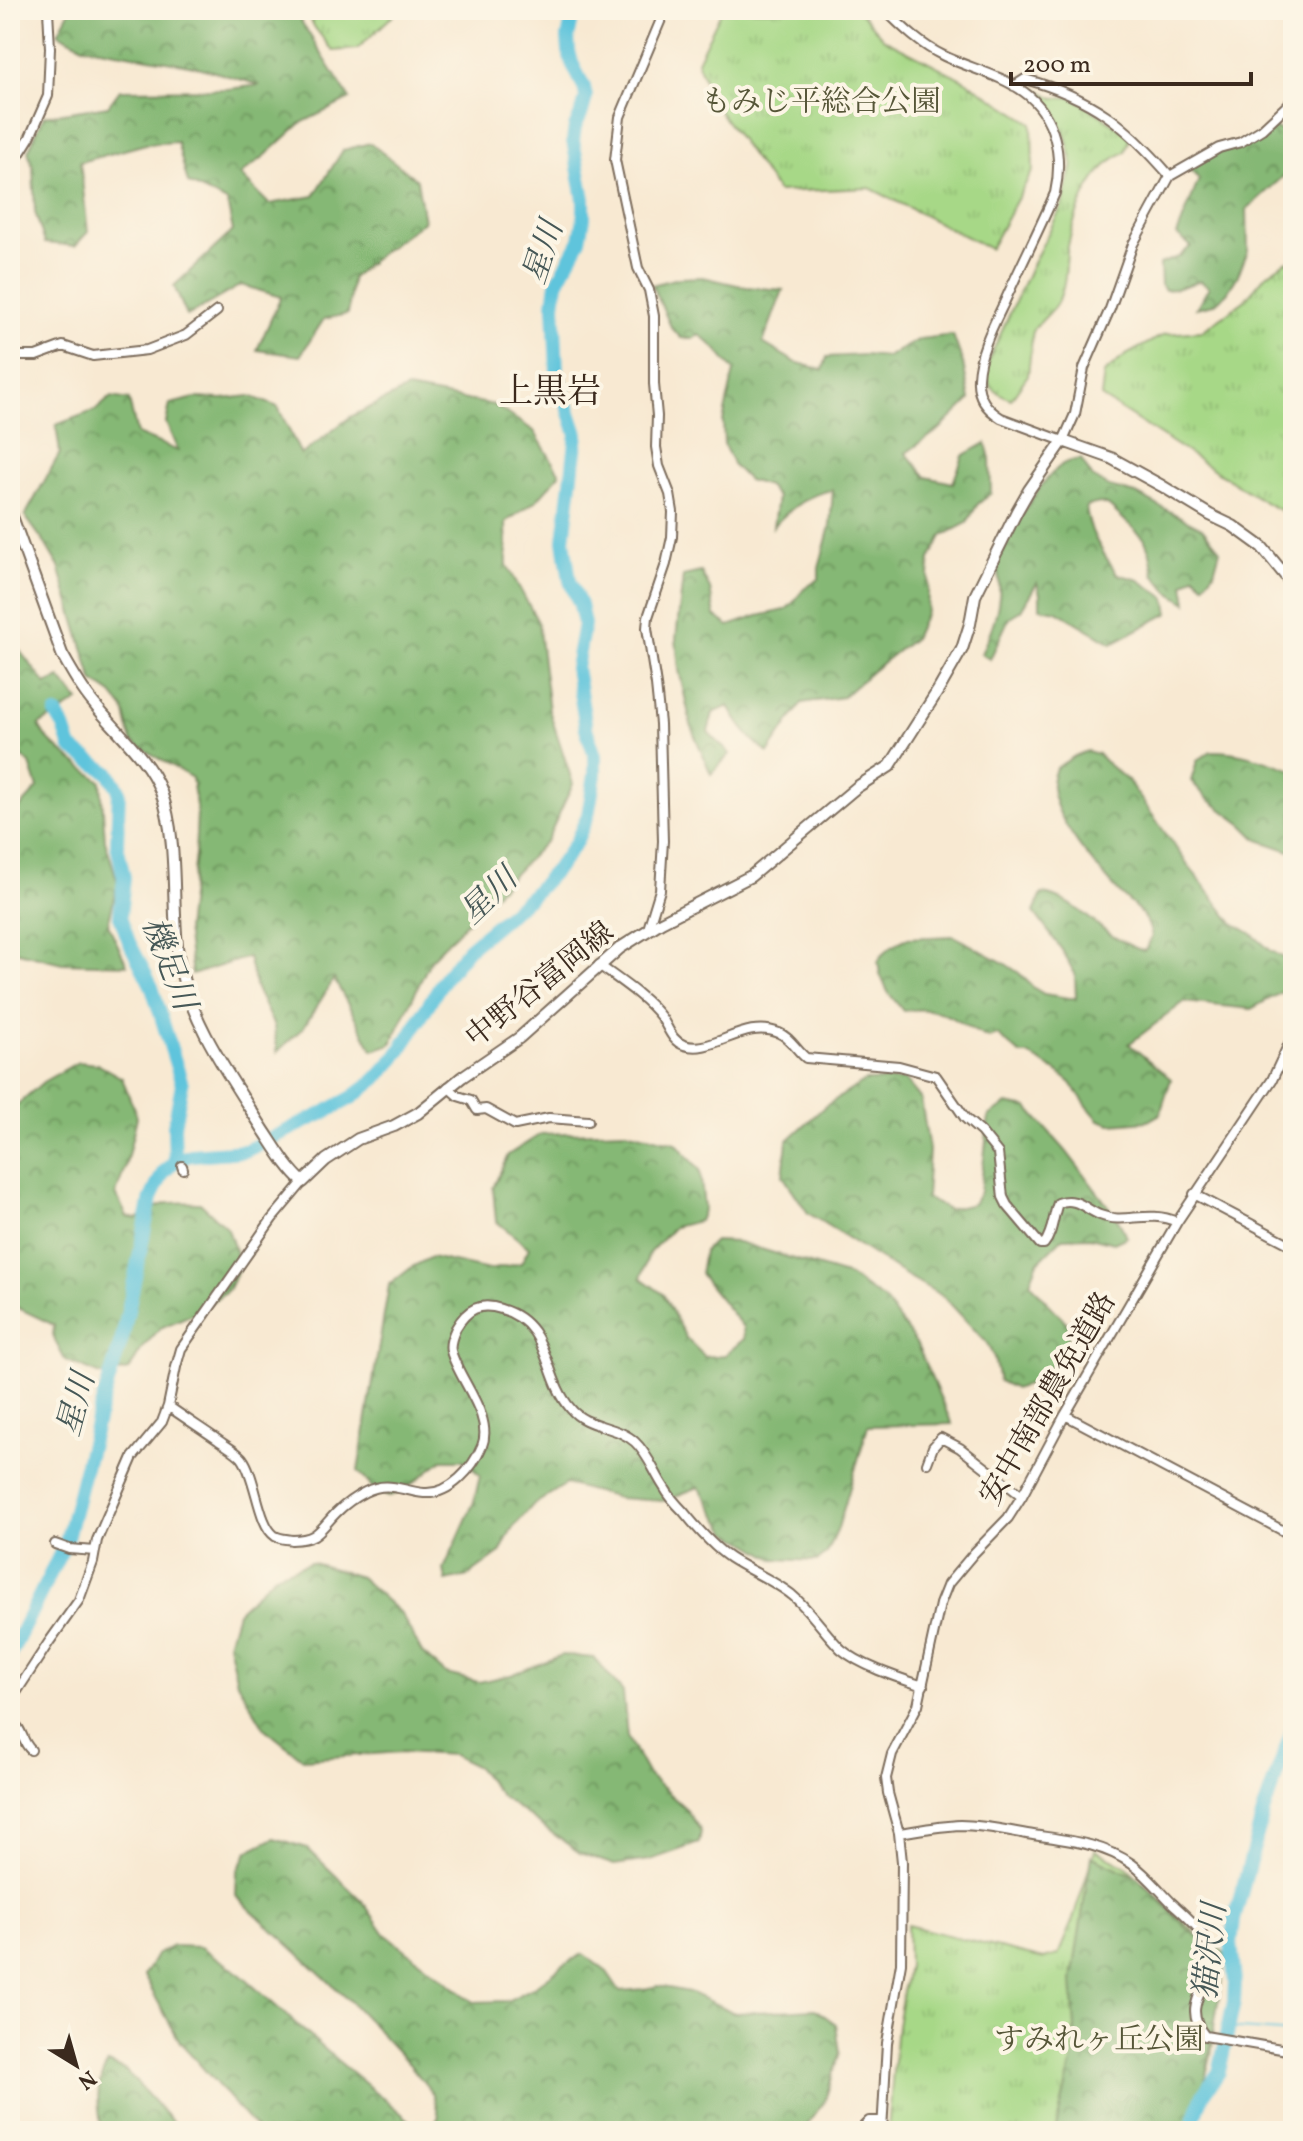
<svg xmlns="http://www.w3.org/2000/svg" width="1303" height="2141" viewBox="0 0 1303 2141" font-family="Vollkorn,'Noto Serif JP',serif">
<defs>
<pattern id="grass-tufts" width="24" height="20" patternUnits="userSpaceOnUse" patternTransform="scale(2)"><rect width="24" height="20" fill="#a7d887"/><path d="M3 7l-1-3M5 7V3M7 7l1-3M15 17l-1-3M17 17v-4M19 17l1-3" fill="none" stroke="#91ba74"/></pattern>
<pattern id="forest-crowns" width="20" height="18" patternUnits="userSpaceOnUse" patternTransform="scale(2)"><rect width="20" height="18" fill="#85b874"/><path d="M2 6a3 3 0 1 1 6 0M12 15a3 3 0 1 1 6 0" fill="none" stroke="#6e965f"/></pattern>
</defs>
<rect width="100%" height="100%" fill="#fcf5e5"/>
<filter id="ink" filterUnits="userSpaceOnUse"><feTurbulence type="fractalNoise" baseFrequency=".0125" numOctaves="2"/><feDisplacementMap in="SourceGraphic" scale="16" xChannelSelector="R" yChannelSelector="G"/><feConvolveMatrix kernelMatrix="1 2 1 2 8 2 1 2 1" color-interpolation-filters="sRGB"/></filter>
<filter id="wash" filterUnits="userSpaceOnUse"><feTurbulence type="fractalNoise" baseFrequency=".006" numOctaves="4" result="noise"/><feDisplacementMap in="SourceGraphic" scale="32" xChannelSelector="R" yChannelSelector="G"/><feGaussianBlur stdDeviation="1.8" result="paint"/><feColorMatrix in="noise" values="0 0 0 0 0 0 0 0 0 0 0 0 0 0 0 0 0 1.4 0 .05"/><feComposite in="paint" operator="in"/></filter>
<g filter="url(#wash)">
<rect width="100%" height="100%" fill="#f8e9d2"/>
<path fill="url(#grass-tufts)" stroke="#718152" stroke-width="2" d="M305,10H399L357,49L333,51L315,28Z
M722,10H858L884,39L964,80L1032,123L1033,170L990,249L870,188L778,192L714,104L697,61Z
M1033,87L1054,98L1069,97L1076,99L1131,136L1125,152C1092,168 1075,211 1068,246C1065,263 1067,285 1058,301C1052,312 1042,321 1033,329L1028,375L1011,399C992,391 985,386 987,364L1030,269L1063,204L1073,164L1066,137L1053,107Z
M1293,260V517L1266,503L1101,397L1104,373L1126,355L1165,334L1202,331L1244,301L1265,276L1285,262Z
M1095,1850L1126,1866L1195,1932L1203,1946L1200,2039L1213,2043C1208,2089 1189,2099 1159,2131H888L897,2025L908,1966L907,1925L1044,1959L1058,1955L1072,1922Z"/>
<path fill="url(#forest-crowns)" stroke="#607149" stroke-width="2" d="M70,10H294L350,99L301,123L266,155L240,175L269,204L314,196L343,150L370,143L417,180L424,221L382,252L352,278L348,314L324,319L300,356L257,350L281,297L241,285L187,316L174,286L233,231L227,202L188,183L177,142L146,144L80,162L88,232L75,246L45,243L35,212L33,167L28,151L44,116L108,106L120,90L228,89L260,85L194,66L83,46L58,33Z
M1270,127L1293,133V174H1286L1247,209L1248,251L1237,277L1227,293L1214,304L1196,308L1209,287L1200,281L1175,289L1165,290L1161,285L1160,264L1179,257L1191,246L1177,235L1199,179L1190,170L1202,160L1225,149L1244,146Z
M703,277L746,287L783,290L763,343L795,362L823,370L827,357L864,355L887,357L920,339L953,335L963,363L970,400L940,429L906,453L926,477L953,483L963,456L986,443L990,459L991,493L977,505L967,523L942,536L930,559L927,610L914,638L872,671L843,697L802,703L768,753C751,740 738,725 729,706L713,713L708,732L730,754L711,774L692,729L679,670L676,639L683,576L701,572L710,589L715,616L729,626L758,616L785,610L792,604L804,589L819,579V568L830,526L833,490C810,493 789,509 773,527L777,497L768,486L748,480L734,466L724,445L723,421L734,371L718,351L699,334L693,339L681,338L671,327L652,285L678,278Z
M407,389L494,405L534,431L560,474L537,500L506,522L507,565L538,622L549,710L573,784L547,840L431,959L391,1044L373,1050L334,979L303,1028L277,1052L274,1026L256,989L248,957L192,975L186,929L195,855L197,813L192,778L132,742L124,709L112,694L93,681L59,567L46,545L25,516L60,453L56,425L96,410L111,397L129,400L137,434L178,451L166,423L170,404L195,398L222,399L250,396L278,407L301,455L350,417Z
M1081,459L1092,477L1109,487L1136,494L1202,528L1220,550L1214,572L1204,585L1195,575L1184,584L1187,603L1169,592L1154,574L1150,553L1144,538L1109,506L1100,503L1086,506C1088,532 1103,553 1117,574L1139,580L1166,598L1169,613L1112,643L1057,611L1040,608V594L1037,583L1021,610L1009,618L990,659L981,654C989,635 997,617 999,597C1001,583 996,570 999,557C1014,530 1037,482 1063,464C1068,461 1075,460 1081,459Z
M10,650H19L46,684L60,678L79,701L39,725C43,742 86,770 101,781L105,840L118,883L108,924L127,965L62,963L10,950V814L17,811L38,788L30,764L14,749H10Z
M1087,751L1098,754L1109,765L1128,781L1191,869L1232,922L1252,934L1270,950L1293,963V986L1251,1009L1184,1002L1129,1044L1171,1079L1160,1114L1148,1121L1111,1124L1099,1120L1087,1106L1071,1083L1059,1073L1029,1055H1021L998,1035L988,1038C954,1022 945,1004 903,1011L888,992L880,974L878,962L882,955L892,946L907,938L954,936L1004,963L1019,973L1034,988L1044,994L1069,998H1076L1075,974L1062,950L1034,912L1042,894C1069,897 1087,918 1108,933C1119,941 1131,946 1143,951L1147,948L1152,936C1145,910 1136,910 1119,892C1095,866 1055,822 1052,787C1051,781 1054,774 1056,768L1075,756Z
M1211,751C1241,751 1265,760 1293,770V852L1258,840L1243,825L1208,799L1191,781L1197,761Z
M78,1062L97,1064L122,1078L137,1117L126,1164L116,1194L127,1217L137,1219C165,1200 168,1202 200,1203L228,1229L240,1265L228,1290L197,1312L160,1328L141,1350L129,1370L101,1375L65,1360L53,1337L54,1325L16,1307L10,1302V1111L43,1082Z
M905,1080L921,1099L929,1150L926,1198L948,1210L973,1204L980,1192L989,1116L1007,1104L1028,1108L1066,1151L1117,1218L1127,1237L1114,1243L1090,1237L1062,1238L1038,1262L1030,1282L1046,1301L1068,1324V1347L1037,1380L1015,1389L999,1381L994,1358L987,1343L944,1297L904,1274L808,1213L783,1176L787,1141L824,1107L865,1081Z
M625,1131L676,1143L700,1170L704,1208L699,1221L674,1227L649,1253L641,1278L663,1294L686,1338L705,1357L725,1355L744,1339L743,1327L700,1274L704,1251L714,1241L738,1242L849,1276L885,1301L916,1343L952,1424L868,1426L838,1528L827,1553L818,1561L774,1559L727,1531L699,1487L663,1501L618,1498L566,1484L532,1506L511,1530L500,1553L468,1576L446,1581L444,1569L474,1502L480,1475L463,1460H442L405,1489L389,1497L375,1491L358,1471L389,1285L412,1267L431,1257L489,1270L521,1263L529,1248L496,1221L493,1188L508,1155L541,1134Z
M310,1562L360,1577L401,1614L422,1653L446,1674L479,1682L511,1675L562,1655L594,1658L623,1692L627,1737L648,1775L685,1808L701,1831L699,1843L650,1860L614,1865L580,1853L502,1797L477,1767L453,1755L402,1752L303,1759L265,1729L237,1682L228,1643L237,1612L275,1575Z
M274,1838L307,1848L363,1902L385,1934L473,2002L507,2001L533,1988L563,1965L583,1954L607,1972L620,1991L644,1989L658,1986L689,1992L735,2013L815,2009L836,2024L840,2052L825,2100L803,2131H535L518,2127L510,2131H258L180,2042L144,1976L156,1955L173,1946L200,1947L234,1969L337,2060L420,2129L432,2126L439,2116L433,2094L410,2065L351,2002L236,1896L237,1872L248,1851Z
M1091,1856L1137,1877L1189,1930L1226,1954L1197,2131H1055L1076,2046L1072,1980Z
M108,2063L125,2070L181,2131H102C98,2107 94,2085 108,2063Z"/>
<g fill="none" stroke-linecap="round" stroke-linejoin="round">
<path stroke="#5ec4dc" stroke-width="2" d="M1227,2028L1293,2033"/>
<path stroke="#5ec4dc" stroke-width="14" d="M56,714L64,727L71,748L109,773L119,790L117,844L124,878L120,916L129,942L152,987L182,1084L174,1126L175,1161
M10,1655L66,1542L97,1420L123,1335L151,1198L163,1173L175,1161L191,1155L245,1151L324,1113L353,1097L376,1079L395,1058L412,1032L445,977L469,948L533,894L560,865L576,842L588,815L595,775V756L586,728L576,668L584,624L580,605L570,581L564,540L577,434L557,373L554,304L557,283L580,240L584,218V199L573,141L575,127L582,112L586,97L584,87L572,63L569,51L568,38L572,19L566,10
M1190,2131L1203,2095L1219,2072L1234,2002L1235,1982L1231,1943L1234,1920L1264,1810L1293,1728"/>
</g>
</g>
<g filter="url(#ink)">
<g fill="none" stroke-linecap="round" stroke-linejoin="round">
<defs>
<path id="minor" d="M885,10C903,28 921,45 944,56C969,68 1001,75 1024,92C1056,115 1063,157 1055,193C1039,230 1021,265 1005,301C994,324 979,352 978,378C977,396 986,409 1001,418L1063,441L1075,414L1084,368L1110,309L1133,244L1170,176L1219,148L1241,142L1262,129L1293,100
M1014,86L1025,79C1093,98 1125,124 1170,176
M10,169L30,137L48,96L50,48L48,10
M10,356H36L63,346L93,356L147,350L186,335L217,311
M648,929L660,890L663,841L660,724L656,685L647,628L648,617L666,564L672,537L673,512L670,494L659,466L656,447L657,416L654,384V316L649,290L638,268L615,160L620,117L665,10
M599,965C619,980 646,997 661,1017C668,1026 671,1041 684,1045C713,1055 744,1018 779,1033C790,1037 797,1051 806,1058L899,1066L936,1076L965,1118L981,1132L998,1153L1003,1197L1007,1205L1040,1244H1044C1053,1233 1053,1216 1058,1203C1076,1196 1085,1209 1100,1215C1125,1225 1148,1209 1177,1222
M448,1087L458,1096L471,1100L477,1110L486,1109L515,1125L549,1118L588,1121
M182,1166L183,1169
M1194,1194L1293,1246
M168,1406C185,1418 202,1429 218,1440C226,1446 236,1451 242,1458C256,1476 258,1525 275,1536C280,1539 287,1539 292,1540C318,1540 320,1529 336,1513C344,1505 355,1497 365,1492C389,1480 401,1491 424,1493C450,1495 473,1468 482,1446C494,1416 458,1379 451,1351C449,1343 453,1335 456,1328C467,1309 480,1302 501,1309C552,1324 542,1376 571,1409C586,1428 617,1425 635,1442C648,1454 654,1472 664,1487C669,1496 676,1504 683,1511C696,1527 712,1546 730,1558C750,1571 773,1580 792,1595C810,1610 824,1632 841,1649C861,1666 899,1678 923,1686
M1065,1415L1293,1536
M927,1463L933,1447L941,1438L960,1448L1022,1496
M55,1544L69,1549L95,1551
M10,1697L17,1691L49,1642L79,1600L93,1562L97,1540L133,1457L162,1422L168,1406L176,1367L181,1349L272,1219L303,1182
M10,1719C24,1730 21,1741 31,1750
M899,1833C919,1830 940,1826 960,1825C982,1825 1005,1830 1027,1834C1063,1840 1101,1842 1132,1864C1147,1875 1159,1890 1172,1903C1185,1915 1201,1928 1208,1944C1224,1980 1175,1999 1205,2036L1293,2051
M859,2131L869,2121H882
M882,2131L887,2043L901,1963L902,1862L899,1833L888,1793L886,1778L892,1754L918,1705L940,1604L948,1584L974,1553L1008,1518L1022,1496L1065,1415L1177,1222L1272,1080L1293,1035"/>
<path id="major" d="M10,511L62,654C72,672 82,690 95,705C117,732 149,759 161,792C179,841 171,904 178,955C187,1017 230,1077 263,1129C275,1147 287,1168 303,1182L326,1160L358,1139L394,1126L418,1113L462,1077L519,1038L620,948L661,922L751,876L857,787L890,766L939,689L962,649L970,624L975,596L1017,511L1029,490L1063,441L1111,458L1162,486L1210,515L1233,526L1262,547L1293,585"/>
</defs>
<use href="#minor" stroke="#7d6d5d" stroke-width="12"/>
<use href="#major" stroke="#7d6d5d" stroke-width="14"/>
<use href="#minor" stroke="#fff" stroke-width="8"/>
<use href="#major" stroke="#fff" stroke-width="10"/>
</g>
</g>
<g text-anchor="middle" stroke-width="8" stroke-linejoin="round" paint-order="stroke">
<g font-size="30" fill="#565638" stroke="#fcf5e5">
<text x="821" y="111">もみじ平総合公園</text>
<text x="1099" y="2049">すみれヶ丘公園</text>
</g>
<g font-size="30" fill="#3b2a1e" stroke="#fcf5e5">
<text transform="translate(539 984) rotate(-39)" y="10">中野谷富岡線</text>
<text transform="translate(1047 1398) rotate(-60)" y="10">安中南部農免道路</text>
</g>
<g font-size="32" font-style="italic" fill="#465857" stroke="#fcf5e5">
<text transform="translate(542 252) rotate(-72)" y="11">星川</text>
<text transform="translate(488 895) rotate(-44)" y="11">星川</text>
<text transform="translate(170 963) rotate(69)" y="11">機足川</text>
<text transform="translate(75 1404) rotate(-75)" y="11">星川</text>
<text transform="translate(1209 1951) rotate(-84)" y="11">猫沢川</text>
</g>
<g font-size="34" fill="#3b2a1e" stroke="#fcf5e5">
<text x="550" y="402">上黒岩</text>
</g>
</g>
<rect width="1303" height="2141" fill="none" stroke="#fcf5e5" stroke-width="40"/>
<g transform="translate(76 2065) rotate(143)" stroke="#fcf5e5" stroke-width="6" paint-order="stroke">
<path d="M0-6L14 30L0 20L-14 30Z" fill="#3b2a1e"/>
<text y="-12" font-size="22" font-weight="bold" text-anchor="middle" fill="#3b2a1e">N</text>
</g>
<path d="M1011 72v12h240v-12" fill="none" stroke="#3b2a1e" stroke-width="4"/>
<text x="1023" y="72" font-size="24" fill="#3b2a1e" stroke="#fcf5e5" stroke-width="6" paint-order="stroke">200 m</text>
</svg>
